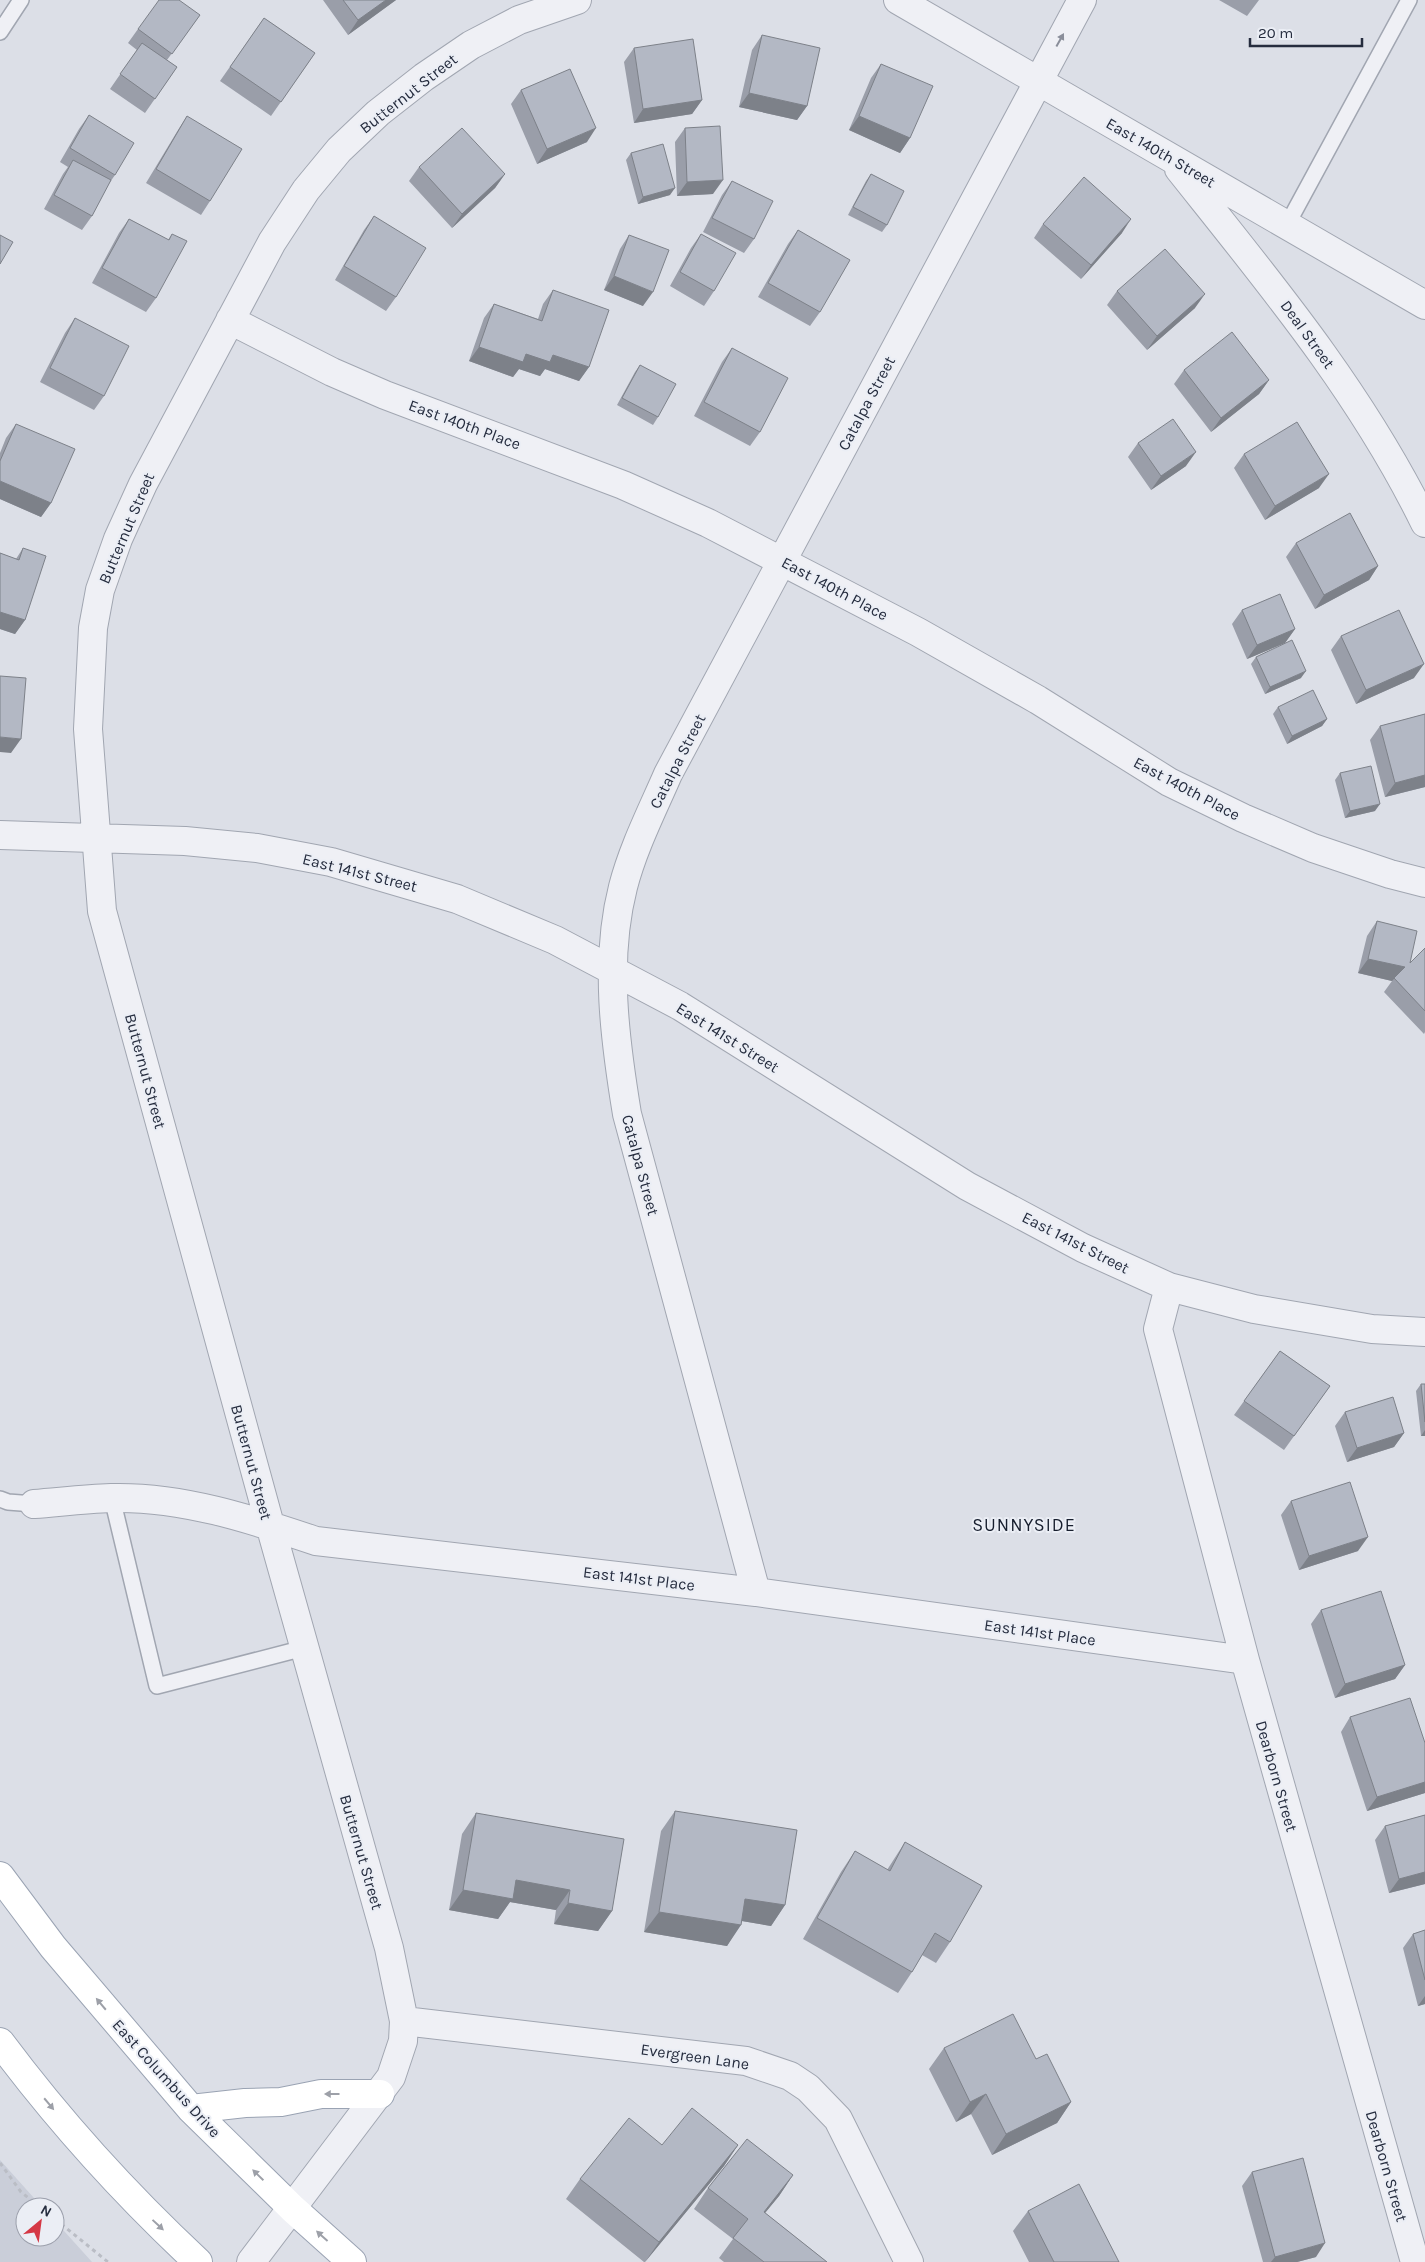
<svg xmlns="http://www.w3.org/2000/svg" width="1425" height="2262" viewBox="0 0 1425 2262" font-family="Karla,sans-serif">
<rect width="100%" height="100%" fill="#dcdfe7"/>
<path fill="#caced9" d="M0,2160L42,2207H25V2237H55V2221L92,2262H0Z"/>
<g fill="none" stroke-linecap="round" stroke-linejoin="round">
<defs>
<path id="service" d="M0,32L21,0
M1287,225L1409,0
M112,1498L157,1686L304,1648
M0,1499L8,1502L34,1504"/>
<path id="minor" d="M898,0L1425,305
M1179,169C1269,282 1361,392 1425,523
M230,320L332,372L385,395L623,485L708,523L918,632L1038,700L1169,782L1243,818L1313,848L1390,874L1425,883
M0,835L185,841L257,848L331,862L457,899L555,940L680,1006L967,1186L1083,1248L1169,1287L1254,1309L1372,1329L1425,1332
M1169,1287L1158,1329L1245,1660L1415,2262
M34,1504C60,1502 85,1499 111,1498C181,1496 251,1519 316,1541L756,1592L1245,1660
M756,1592L627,1114C615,1041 604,961 623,887C633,848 652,811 668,774L1082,0
M404,2021L746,2061L790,2076L808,2088L838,2119L909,2262
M251,2262L391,2077L403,2041L404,2021L389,1948L270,1525L102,911L88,729L93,628L100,590L118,539L143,484L272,242L306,190L339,150L378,113L424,77L471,45L519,20L577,0"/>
<path id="primary" d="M0,1876L53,1947L191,2109L293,2209L352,2262
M0,2042C59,2121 126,2195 198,2262
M191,2109L245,2103L281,2102L321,2094H380"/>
</defs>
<use href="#service" stroke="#a1a6b1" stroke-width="18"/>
<use href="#minor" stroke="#a1a6b1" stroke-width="30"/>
<use href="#primary" stroke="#9aa3b3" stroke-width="30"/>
<path stroke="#babdc5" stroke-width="3" stroke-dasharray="4 4" stroke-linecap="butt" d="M0,2163L21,2192L40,2207
M55,2219L108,2262"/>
<use href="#service" stroke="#eff0f5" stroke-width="15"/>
<use href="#minor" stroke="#eff0f5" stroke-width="28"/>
<use href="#primary" stroke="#fff" stroke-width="28"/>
</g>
<path fill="#9a9ea9" d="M323,0H396L348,35Z
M1219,0H1259L1247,16Z
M200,15L167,60L177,67L145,113L110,89L137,50L128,43L138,29Z
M264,18L315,53L271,116L220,81Z
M762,35L807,106L797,120L739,107L752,50Z
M634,48L702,100L692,114L634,123L624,62Z
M881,64L910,138L900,153L849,130L871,78Z
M521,90L587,142L537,164L511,104Z
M89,115L115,175L108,185L92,216L82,230L44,209L63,174L68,167L60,162L79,129Z
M187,116L210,201L201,215L146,183L178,130Z
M685,128L713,194L677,196L675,142Z
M631,153L670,195L638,204L626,160Z
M419,167L505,174L495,188L452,228L409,181Z
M871,174L887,225L882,232L848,215L866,181Z
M732,181L754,239L744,253L703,232L722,195Z
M374,216L396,297L386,311L335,280L364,230Z
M129,219L168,240L172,234L156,298L146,312L92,283L119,233Z
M1043,224L1122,233L1081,279L1034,238Z
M798,230L820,312L810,326L758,297L788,244Z
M701,234L714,291L704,306L670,286L691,248Z
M629,235L643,306L604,290L620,249Z
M553,290L589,367L579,381L545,369L540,376L519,369L513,377L469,361L484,318L494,304L538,319L543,304Z
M1117,291L1195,308L1147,350L1107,305Z
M75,318L104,396L94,410L40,382L65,333Z
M732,348L760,432L750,446L694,416L722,362Z
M640,365L658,417L653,425L617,405L635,372Z
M1184,370L1269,380L1259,394L1211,432L1174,384Z
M16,424L51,503L41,517L0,499V453L6,438Z
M1138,443L1186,466L1151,490L1128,457Z
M1244,454L1319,488L1265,520L1234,468Z
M1296,543L1378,566L1369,580L1315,609L1286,557Z
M23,548L25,620L15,634L0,629V553L16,559Z
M1242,610L1295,629L1285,643L1247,659L1232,624Z
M1341,636L1414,678L1356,704L1331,650Z
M1256,657L1301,678L1265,694L1251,664Z
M1278,707L1327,719L1322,726L1287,744L1273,714Z
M1425,714V787L1385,797L1370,740L1380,726Z
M1340,773L1375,811L1345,818L1335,780Z
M1377,921L1410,963L1425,948V1032L1424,1034L1384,992L1392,981L1358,973L1367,936Z
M1280,1351L1330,1386L1284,1450L1234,1415Z
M1421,1384H1425V1436H1421L1416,1391Z
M1345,1412L1404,1433L1394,1447L1347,1462L1335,1426Z
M1291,1501L1358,1551L1299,1570L1281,1515Z
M1321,1610L1405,1665L1395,1679L1335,1698L1311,1624Z
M1350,1717L1425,1743V1793L1367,1811L1341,1732Z
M675,1811L785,1905L771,1926L742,1921L727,1946L644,1932L661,1831Z
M476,1813L612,1911L598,1931L554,1924L556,1910L510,1902L498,1919L449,1910L462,1834Z
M1425,1815V1884L1389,1893L1375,1840L1385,1826Z
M905,1842L950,1942L936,1963L922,1955L912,1972L898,1993L803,1939L841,1872L855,1851L887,1870Z
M1425,1930V2004L1418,2006L1403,1948L1413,1934Z
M944,2048L1036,2059L1071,2102L1057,2123L992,2155L971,2114L956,2122L929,2069Z
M662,2145H738L724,2166L645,2262H644L566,2199L580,2179Z
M1252,2172L1316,2257L1297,2262H1263L1242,2186Z
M793,2175L779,2196L765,2213L827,2262H724L719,2258L733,2239L694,2209L708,2188Z
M1028,2211L1119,2262H1029L1013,2231Z"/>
<path fill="#7d8189" d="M386,0H396L348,35L358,20Z
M749,93L807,106L797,120L739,107Z
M702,100L692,114L634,123L643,109Z
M859,116L910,138L900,153L849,130Z
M596,128L587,142L537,164L547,149Z
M505,174L495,188L452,228L462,214Z
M723,180L713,194L677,196L687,182Z
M675,188L670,195L638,204L643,197Z
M1131,219L1122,233L1081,279L1091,265Z
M614,276L653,292L643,306L604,290Z
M1205,294L1195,308L1147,350L1157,336Z
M479,347L526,354L553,355L589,367L579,381L545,369L540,376L519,369L513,377L469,361Z
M1269,380L1259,394L1211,432L1221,418Z
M1196,452L1186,466L1151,490L1161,476Z
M1329,474L1319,488L1265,520L1275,506Z
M0,481L51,503L41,517L0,499Z
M1378,566L1369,580L1315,609L1324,595Z
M0,612L25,620L15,634L0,629Z
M1295,629L1285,643L1247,659L1257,645Z
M1424,664L1414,678L1356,704L1366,690Z
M1306,671L1301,678L1265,694L1270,687Z
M1327,719L1322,726L1287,744L1292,736Z
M0,737L21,739L11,753L0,752Z
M1425,775V787L1385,797L1395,783Z
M1380,804L1375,811L1345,818L1350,811Z
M1368,959L1405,967L1392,981L1358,973Z
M1425,1430V1436H1421Z
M1404,1433L1394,1447L1347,1462L1357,1448Z
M1368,1537L1358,1551L1299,1570L1309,1556Z
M1405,1665L1395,1679L1335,1698L1345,1684Z
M1425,1782V1793L1367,1811L1377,1797Z
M1425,1872V1884L1389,1893L1399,1879Z
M516,1880L570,1890L556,1910L510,1902L498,1919L449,1910L463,1890Z
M745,1899L785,1905L771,1926L730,1919Z
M568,1903L612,1911L598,1931L554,1924Z
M659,1912L741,1925L727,1946L644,1932Z
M1425,1996V2004L1418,2006Z
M986,2094L971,2114L956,2122L970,2102Z
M1071,2102L1057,2123L992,2155L1006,2134Z
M738,2145L724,2166L645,2262L659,2242Z
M793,2175L779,2196L749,2232L764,2212Z
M1325,2243L1316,2257L1297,2262H1271L1275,2257Z"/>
<path fill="#b3b8c4" stroke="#7d8189" d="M159,0H179L200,15L172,54L138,29Z
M343,0H386L358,20Z
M264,18L315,53L281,102L230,67Z
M762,35L820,48L807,106L749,93Z
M693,39L702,100L643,109L634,48Z
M142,43L177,67L155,99L120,74Z
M881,64L933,86L910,138L859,116Z
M570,69L596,128L547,149L521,90Z
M89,115L134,143L115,175L70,148Z
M187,116L242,149L210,201L156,169Z
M720,126L723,180L687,182L685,128Z
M462,128L505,174L462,214L419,167Z
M663,144L675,188L643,197L631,153Z
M73,160L111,180L92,216L54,195Z
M871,174L904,191L887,225L853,207Z
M1084,177L1131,219L1091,265L1043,224Z
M732,181L773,201L754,239L712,218Z
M374,216L426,248L396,297L344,266Z
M129,219L169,240L172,234L187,241L156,298L102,268Z
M798,230L850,260L820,312L768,283Z
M701,234L736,253L714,291L680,272Z
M0,235L13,242L0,264Z
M629,235L669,250L653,292L614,276Z
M1165,249L1205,294L1157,336L1117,291Z
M553,290L609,310L589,367L553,355L550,362L526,354L523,362L479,347L494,304L542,321Z
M75,318L129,346L104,396L50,368Z
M1232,332L1269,380L1221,418L1184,370Z
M732,348L788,378L760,432L704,402Z
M640,365L676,384L658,417L622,398Z
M1173,419L1196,452L1161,476L1138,443Z
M1297,422L1329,474L1275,506L1244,454Z
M16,424L75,449L51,503L0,481V461Z
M1350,513L1378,566L1324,595L1296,543Z
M23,548L46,556L25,620L0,612V553L19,560Z
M1280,594L1295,629L1257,645L1242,610Z
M1399,610L1424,664L1366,690L1341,636Z
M1292,640L1306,671L1270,687L1256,657Z
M0,676L26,678L21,739L0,737Z
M1313,690L1327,719L1292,736L1278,707Z
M1425,714V775L1395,783L1380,726Z
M1371,766L1380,804L1350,811L1340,773Z
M1377,921L1417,931L1410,963L1425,948V1011L1394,978L1405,967L1368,959Z
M1280,1351L1330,1386L1294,1436L1244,1401Z
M1421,1384H1425V1422Z
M1393,1397L1404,1433L1357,1448L1345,1412Z
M1350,1482L1368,1537L1309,1556L1291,1501Z
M1381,1591L1405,1665L1345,1684L1321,1610Z
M1410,1698L1425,1743V1782L1377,1797L1350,1717Z
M675,1811L797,1830L785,1905L745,1899L741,1925L659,1912Z
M476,1813L624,1839L612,1911L568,1903L570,1890L516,1880L513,1899L463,1890Z
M1425,1815V1872L1399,1879L1385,1826Z
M905,1842L982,1886L950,1942L935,1933L912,1972L817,1918L855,1851L890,1871Z
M1425,1930V1980L1413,1934Z
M1013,2014L1036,2059L1047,2054L1071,2102L1006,2134L986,2094L970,2102L944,2048Z
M692,2108L738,2145L659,2242L580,2179L629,2118L662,2145Z
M747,2139L793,2175L764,2212L827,2262H764L733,2238L748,2219L708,2188Z
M1303,2158L1325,2243L1275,2257L1252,2172Z
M1079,2184L1119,2262H1054L1028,2211Z"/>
<defs><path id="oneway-solid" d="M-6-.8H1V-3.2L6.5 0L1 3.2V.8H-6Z" transform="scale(1.25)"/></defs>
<use fill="#8a8e9a" href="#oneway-solid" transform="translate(1060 40) rotate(-61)"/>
<g fill="#9da0a8">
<use href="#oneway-solid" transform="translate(101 2004) rotate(-130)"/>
<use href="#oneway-solid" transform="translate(332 2094) rotate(180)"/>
<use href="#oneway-solid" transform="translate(49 2104) rotate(50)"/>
<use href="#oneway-solid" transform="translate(258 2175) rotate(-136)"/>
<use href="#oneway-solid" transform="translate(158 2225) rotate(43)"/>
<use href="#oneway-solid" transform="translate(322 2236) rotate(-138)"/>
</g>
<g text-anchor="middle" stroke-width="4" stroke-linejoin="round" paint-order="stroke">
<g font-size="16" fill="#252c3e" stroke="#ebeef5">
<text transform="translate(408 93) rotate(-38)" y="6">Butternut Street</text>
<text transform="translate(1161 152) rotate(30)" y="6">East 140th Street</text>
<text transform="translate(1308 334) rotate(54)" y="6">Deal Street</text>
<text transform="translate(866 403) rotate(-62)" y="6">Catalpa Street</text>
<text transform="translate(465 424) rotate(20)" y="6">East 140th Place</text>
<text transform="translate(126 528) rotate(-67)" y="6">Butternut Street</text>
<text transform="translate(835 588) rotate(28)" y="6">East 140th Place</text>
<text transform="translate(677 761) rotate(-63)" y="6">Catalpa Street</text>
<text transform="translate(1187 788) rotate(28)" y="6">East 140th Place</text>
<text transform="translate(360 872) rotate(14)" y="6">East 141st Street</text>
<text transform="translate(728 1037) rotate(32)" y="6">East 141st Street</text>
<text transform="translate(146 1071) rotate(75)" y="6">Butternut Street</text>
<text transform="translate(641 1165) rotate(75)" y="6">Catalpa Street</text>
<text transform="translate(1076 1242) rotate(27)" y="6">East 141st Street</text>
<text transform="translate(252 1462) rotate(75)" y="6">Butternut Street</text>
<text transform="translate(639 1578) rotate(7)" y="6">East 141st Place</text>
<text transform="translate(1040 1632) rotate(8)" y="6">East 141st Place</text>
<text transform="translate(1277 1776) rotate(74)" y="6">Dearborn Street</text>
<text transform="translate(362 1852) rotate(74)" y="6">Butternut Street</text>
<text transform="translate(695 2056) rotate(8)" y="6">Evergreen Lane</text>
<text transform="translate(167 2078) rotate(48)" y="6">East Columbus Drive</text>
<text transform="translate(1387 2166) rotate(74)" y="6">Dearborn Street</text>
</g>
<g font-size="18" letter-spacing="1" fill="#171e2e" stroke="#ebeef5">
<text x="1024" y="1531">SUNNYSIDE</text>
</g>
</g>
<g transform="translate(40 2222) rotate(29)"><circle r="24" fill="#ebeef5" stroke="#9ca0ac"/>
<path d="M0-4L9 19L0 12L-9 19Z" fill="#d53845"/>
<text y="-8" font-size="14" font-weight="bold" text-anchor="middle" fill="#252c3e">N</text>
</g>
<path d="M1250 38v8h112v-8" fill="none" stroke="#252c3e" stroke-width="2.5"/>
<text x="1258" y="38" font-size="15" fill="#252c3e" stroke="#ebeef5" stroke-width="4" paint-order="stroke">20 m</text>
</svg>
